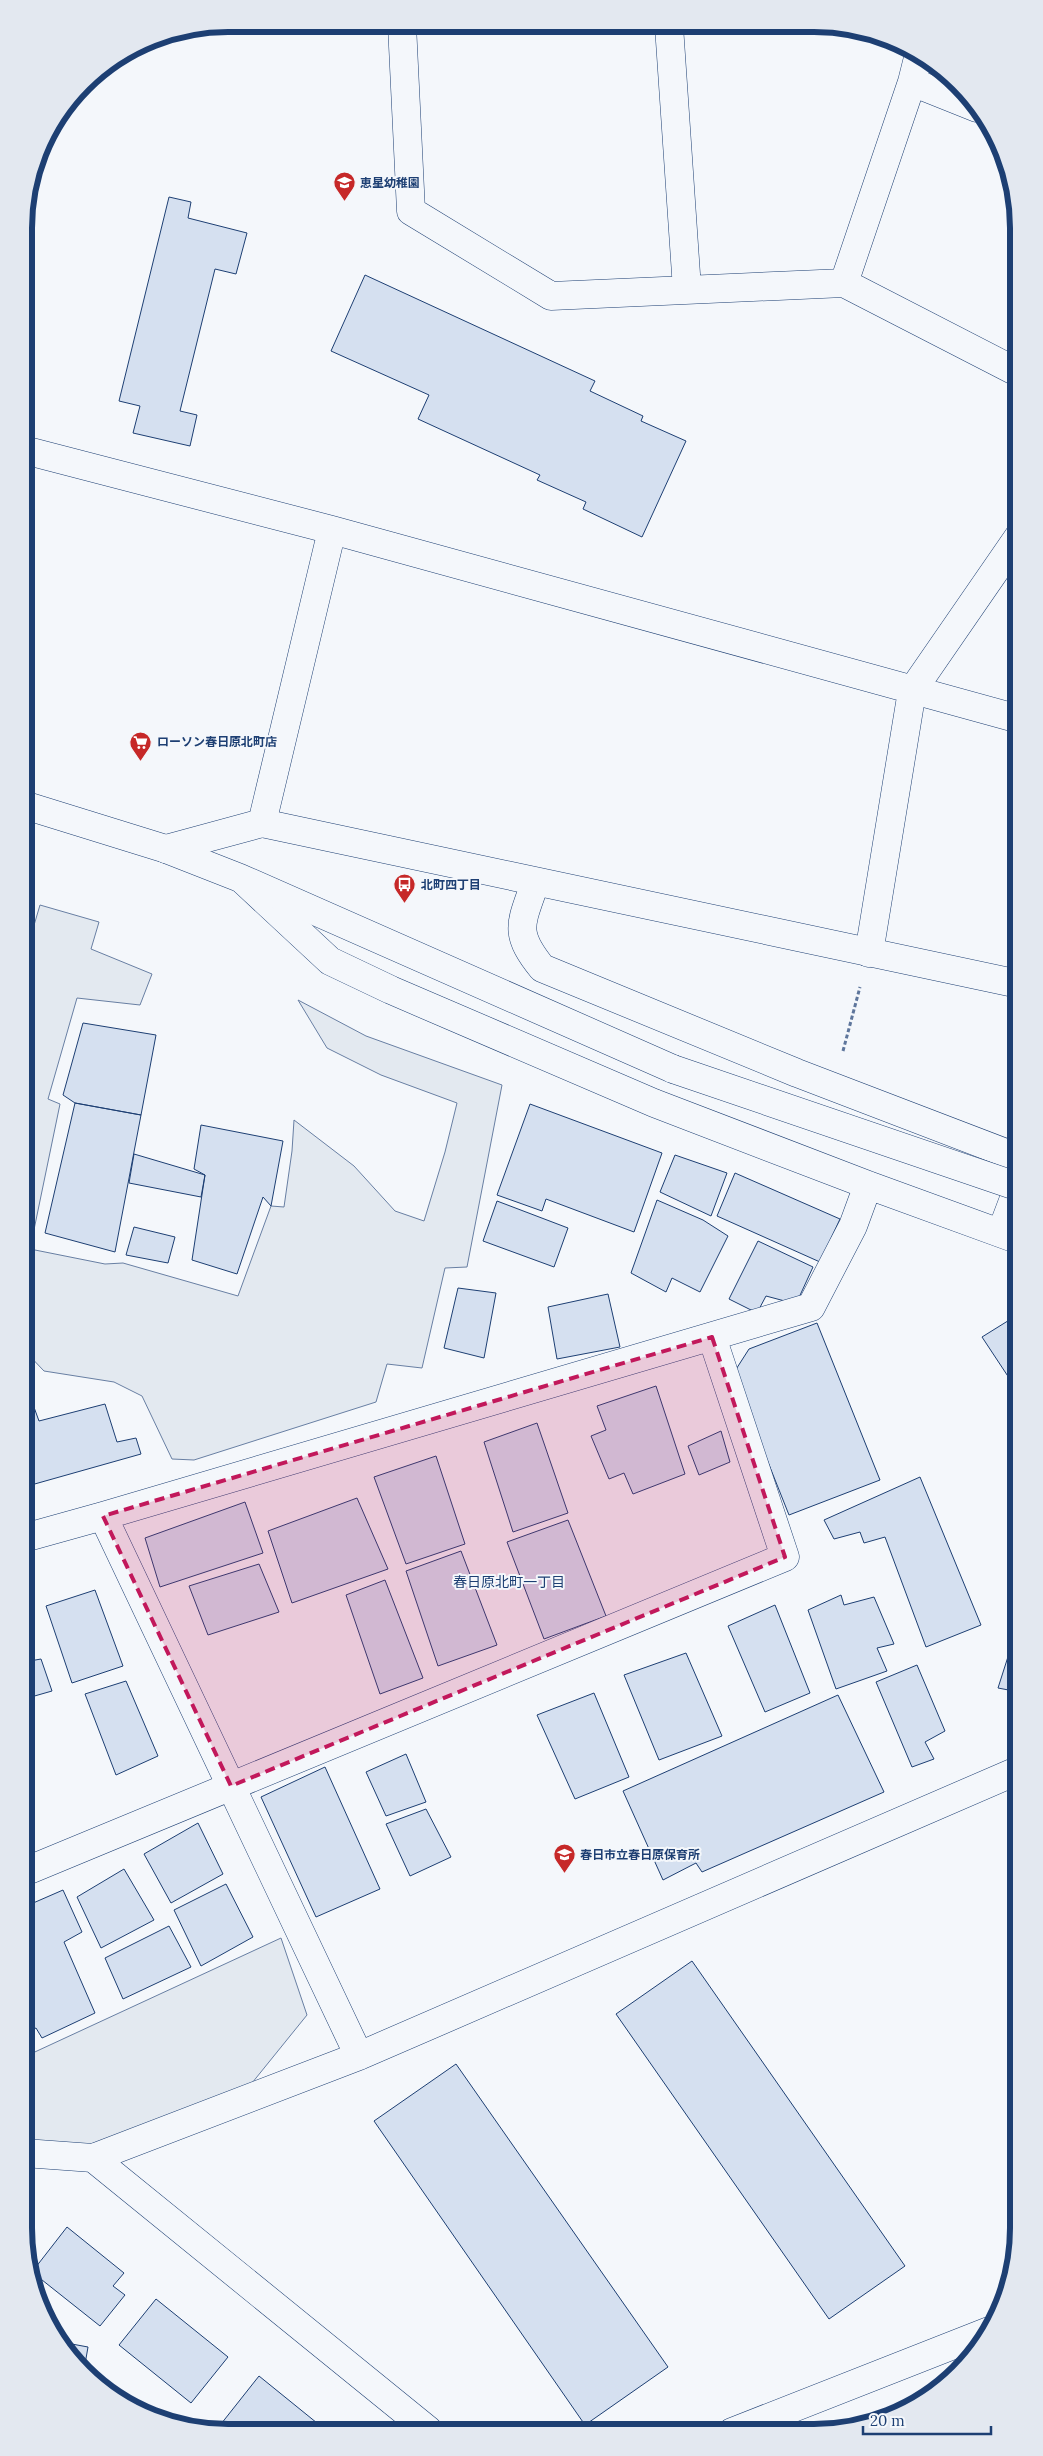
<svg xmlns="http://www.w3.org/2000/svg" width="1043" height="2456" viewBox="0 0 1043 2456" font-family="Lora,'Noto Sans JP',serif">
<rect width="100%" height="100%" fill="#f4f7fb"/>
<path fill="#e3e9f0" stroke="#687fa3" d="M40,905L99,922L91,949L152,974L140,1005L77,998L48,1099L60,1104L30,1249L105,1264L123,1263L238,1296L271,1206L284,1207L292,1151L294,1120L354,1166L395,1211L424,1221L445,1152L457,1103L381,1075L327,1048L298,1000L366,1036L502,1085L467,1267L445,1268L422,1368L387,1364L376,1402L194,1460L172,1459L142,1396L114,1382L44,1371L24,1350V959Z
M281,1938L307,2015L252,2083L92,2150L24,2141V2057Z"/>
<path fill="#d5e0f0" stroke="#1d3f73" d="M169,197L191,202L188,218L247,233L236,274L215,269L180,411L197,415L190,446L133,433L140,406L119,401Z
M365,275L595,381L590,391L643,416L641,421L686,441L642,537L583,509L586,502L537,480L540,475L418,419L429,395L331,351Z
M83,1023L156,1035L141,1115L75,1103L63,1095Z
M75,1103L141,1115L115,1252L45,1233Z
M530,1104L662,1153L634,1232L546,1199L542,1211L497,1195Z
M201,1125L283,1141L271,1206L263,1197L237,1274L192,1260L205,1175L194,1169Z
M134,1154L205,1175L201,1197L129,1183Z
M675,1155L727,1173L711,1216L660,1192Z
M735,1173L840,1219L820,1262L717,1216Z
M657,1200L703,1220L728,1236L700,1292L672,1278L666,1292L631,1273Z
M497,1201L568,1228L554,1267L483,1241Z
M134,1227L175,1237L168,1263L126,1255Z
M758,1241L813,1267L796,1304L766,1296L757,1313L729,1299Z
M458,1288L496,1293L484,1358L444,1348Z
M608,1294L620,1347L557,1359L548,1307Z
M1019,1314V1393L982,1337Z
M817,1323L880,1480L789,1515L733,1374L749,1349Z
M656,1386L685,1474L633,1494L624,1473L609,1479L591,1436L606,1430L597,1406Z
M31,1399L39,1421L105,1404L117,1442L136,1438L141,1454L24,1487V1401Z
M537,1423L568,1513L513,1532L484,1442Z
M721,1431L730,1462L699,1475L688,1446Z
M436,1456L465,1544L406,1564L374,1477Z
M920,1477L981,1625L926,1647L885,1537L864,1543L860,1532L834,1539L824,1520Z
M357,1498L388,1569L292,1603L268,1531Z
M245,1502L263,1553L160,1587L145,1538Z
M568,1520L606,1616L544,1639L507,1542Z
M461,1551L497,1645L438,1666L406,1571Z
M259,1564L279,1612L208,1635L189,1586Z
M385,1580L423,1678L380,1694L346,1595Z
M95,1590L123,1666L72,1683L46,1606Z
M841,1595L844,1605L874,1597L894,1644L877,1648L887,1671L836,1689L808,1610Z
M775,1605L810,1693L765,1712L728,1626Z
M27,1609L34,1634L24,1637V1610Z
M1013,1641L1019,1643V1692L998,1688Z
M686,1653L722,1736L659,1760L624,1675Z
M41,1659L52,1691L24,1699V1662Z
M917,1665L945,1731L925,1742L934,1759L912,1767L876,1682Z
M126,1681L158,1756L116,1775L85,1694Z
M594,1693L629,1777L575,1799L537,1715Z
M838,1695L884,1792L702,1872L696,1863L663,1880L623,1791Z
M406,1754L426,1802L386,1816L366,1772Z
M325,1767L380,1889L316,1917L261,1797Z
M426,1809L451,1857L410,1876L386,1824Z
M198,1823L223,1874L171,1903L144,1854Z
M124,1869L154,1920L101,1948L77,1897Z
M226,1884L253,1937L201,1966L174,1910Z
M63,1890L82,1932L64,1942L95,2013L42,2038L36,2028L24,2033V1907Z
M169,1926L191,1967L123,1999L105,1958Z
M692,1961L905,2266L829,2319L616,2014Z
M456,2064L668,2367L585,2425L374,2121Z
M67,2227L124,2273L113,2286L125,2295L100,2326L32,2272Z
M156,2299L228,2357L191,2403L119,2345Z
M61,2342L88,2347L84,2370Z
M259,2376L317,2423L312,2429H227L221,2424Z"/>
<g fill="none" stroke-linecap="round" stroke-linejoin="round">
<defs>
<path id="minor" d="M402,25L411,211L551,296L844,283L1019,373
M669,26L687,289
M912,82L977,108
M844,283L912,82L919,54
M24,450L332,530L1019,719
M166,849L262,823L332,530
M244,881L330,961L391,990L654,1103L868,1185L1019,1240
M535,883C521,924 513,932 542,968L797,1073L1019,1158
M869,953L912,691L1019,536
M1001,1233L1019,1185
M103,1516L359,2056
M24,1538L103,1516L811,1307L853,1226L868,1185
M24,1872L785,1557L712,1337
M24,2153L93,2158L359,2056L1019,1770
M93,2158L428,2430
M732,2432L989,2331"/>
<path id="tertiary" d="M24,805L166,849L240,878L673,1069
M262,823L1019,984"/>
</defs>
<use href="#minor" stroke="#1d3f73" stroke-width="29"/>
<use href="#tertiary" stroke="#1d3f73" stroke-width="29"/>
<path stroke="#5e769c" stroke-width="3" stroke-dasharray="4 2.5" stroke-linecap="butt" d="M843,1051L860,987"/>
<use href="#minor" stroke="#f4f7fb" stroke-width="28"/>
<use href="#tertiary" stroke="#f4f7fb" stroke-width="28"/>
<defs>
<path id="tertiary-bridge" d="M673,1069L1019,1187"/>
</defs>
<use href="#tertiary-bridge" stroke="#1d3f73" stroke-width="29" stroke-linecap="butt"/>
<use href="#tertiary-bridge" stroke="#f4f7fb" stroke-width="28"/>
</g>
<path fill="#c2185b" fill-opacity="0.2" stroke="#c2185b" stroke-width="4" stroke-dasharray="10 6" stroke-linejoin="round" d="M712,1337L785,1557L231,1786L103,1516Z"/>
<defs>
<symbol id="school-pin" viewBox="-11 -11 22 30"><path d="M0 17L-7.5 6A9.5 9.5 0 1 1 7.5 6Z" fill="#c62828" stroke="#f4f7fb"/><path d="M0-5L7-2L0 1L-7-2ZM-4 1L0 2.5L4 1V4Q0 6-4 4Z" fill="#fff"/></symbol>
<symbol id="supermarket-pin" viewBox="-11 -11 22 30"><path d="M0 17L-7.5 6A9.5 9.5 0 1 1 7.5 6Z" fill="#c62828" stroke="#f4f7fb"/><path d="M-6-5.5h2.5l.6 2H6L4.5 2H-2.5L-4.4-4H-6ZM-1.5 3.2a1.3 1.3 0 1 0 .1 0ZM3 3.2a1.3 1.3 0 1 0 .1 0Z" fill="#fff"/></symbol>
<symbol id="bus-pin" viewBox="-11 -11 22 30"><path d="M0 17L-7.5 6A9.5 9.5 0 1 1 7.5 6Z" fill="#c62828" stroke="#f4f7fb"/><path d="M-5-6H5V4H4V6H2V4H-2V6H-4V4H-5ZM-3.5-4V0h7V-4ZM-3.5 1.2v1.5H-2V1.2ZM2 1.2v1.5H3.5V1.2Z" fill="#fff"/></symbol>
</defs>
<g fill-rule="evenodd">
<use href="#school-pin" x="332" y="170" width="25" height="34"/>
<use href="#supermarket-pin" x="128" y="730" width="25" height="34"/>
<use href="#bus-pin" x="392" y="872" width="25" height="34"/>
<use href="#school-pin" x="552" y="1842" width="25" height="34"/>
</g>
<g text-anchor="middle" stroke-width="4" stroke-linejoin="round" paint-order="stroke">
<g font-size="12" font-weight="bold" fill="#1d3f73" stroke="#f4f7fb" text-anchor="start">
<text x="360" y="187">恵星幼稚園</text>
<text x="157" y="746">ローソン春日原北町店</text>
<text x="421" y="889">北町四丁目</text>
<text x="580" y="1859">春日市立春日原保育所</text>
</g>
<g font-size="14" fill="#1d3f73" stroke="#f4f7fb">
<text x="509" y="1587">春日原北町一丁目</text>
</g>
</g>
<path d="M0 0H1043V2456H0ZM228 32H814A196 196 0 0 1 1010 228V2228A196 196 0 0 1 814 2424H228A196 196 0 0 1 32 2228V228A196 196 0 0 1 228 32Z" fill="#e3e8f0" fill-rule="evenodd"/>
<path fill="none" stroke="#1d3f73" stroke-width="6" d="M228 32H814A196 196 0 0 1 1010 228V2228A196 196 0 0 1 814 2424H228A196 196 0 0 1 32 2228V228A196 196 0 0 1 228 32Z"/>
<path d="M863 2426v8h128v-8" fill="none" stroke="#1d3f73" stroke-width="2.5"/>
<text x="870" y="2426" font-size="15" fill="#1d3f73" stroke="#f4f7fb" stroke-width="4" paint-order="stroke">20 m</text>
</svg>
